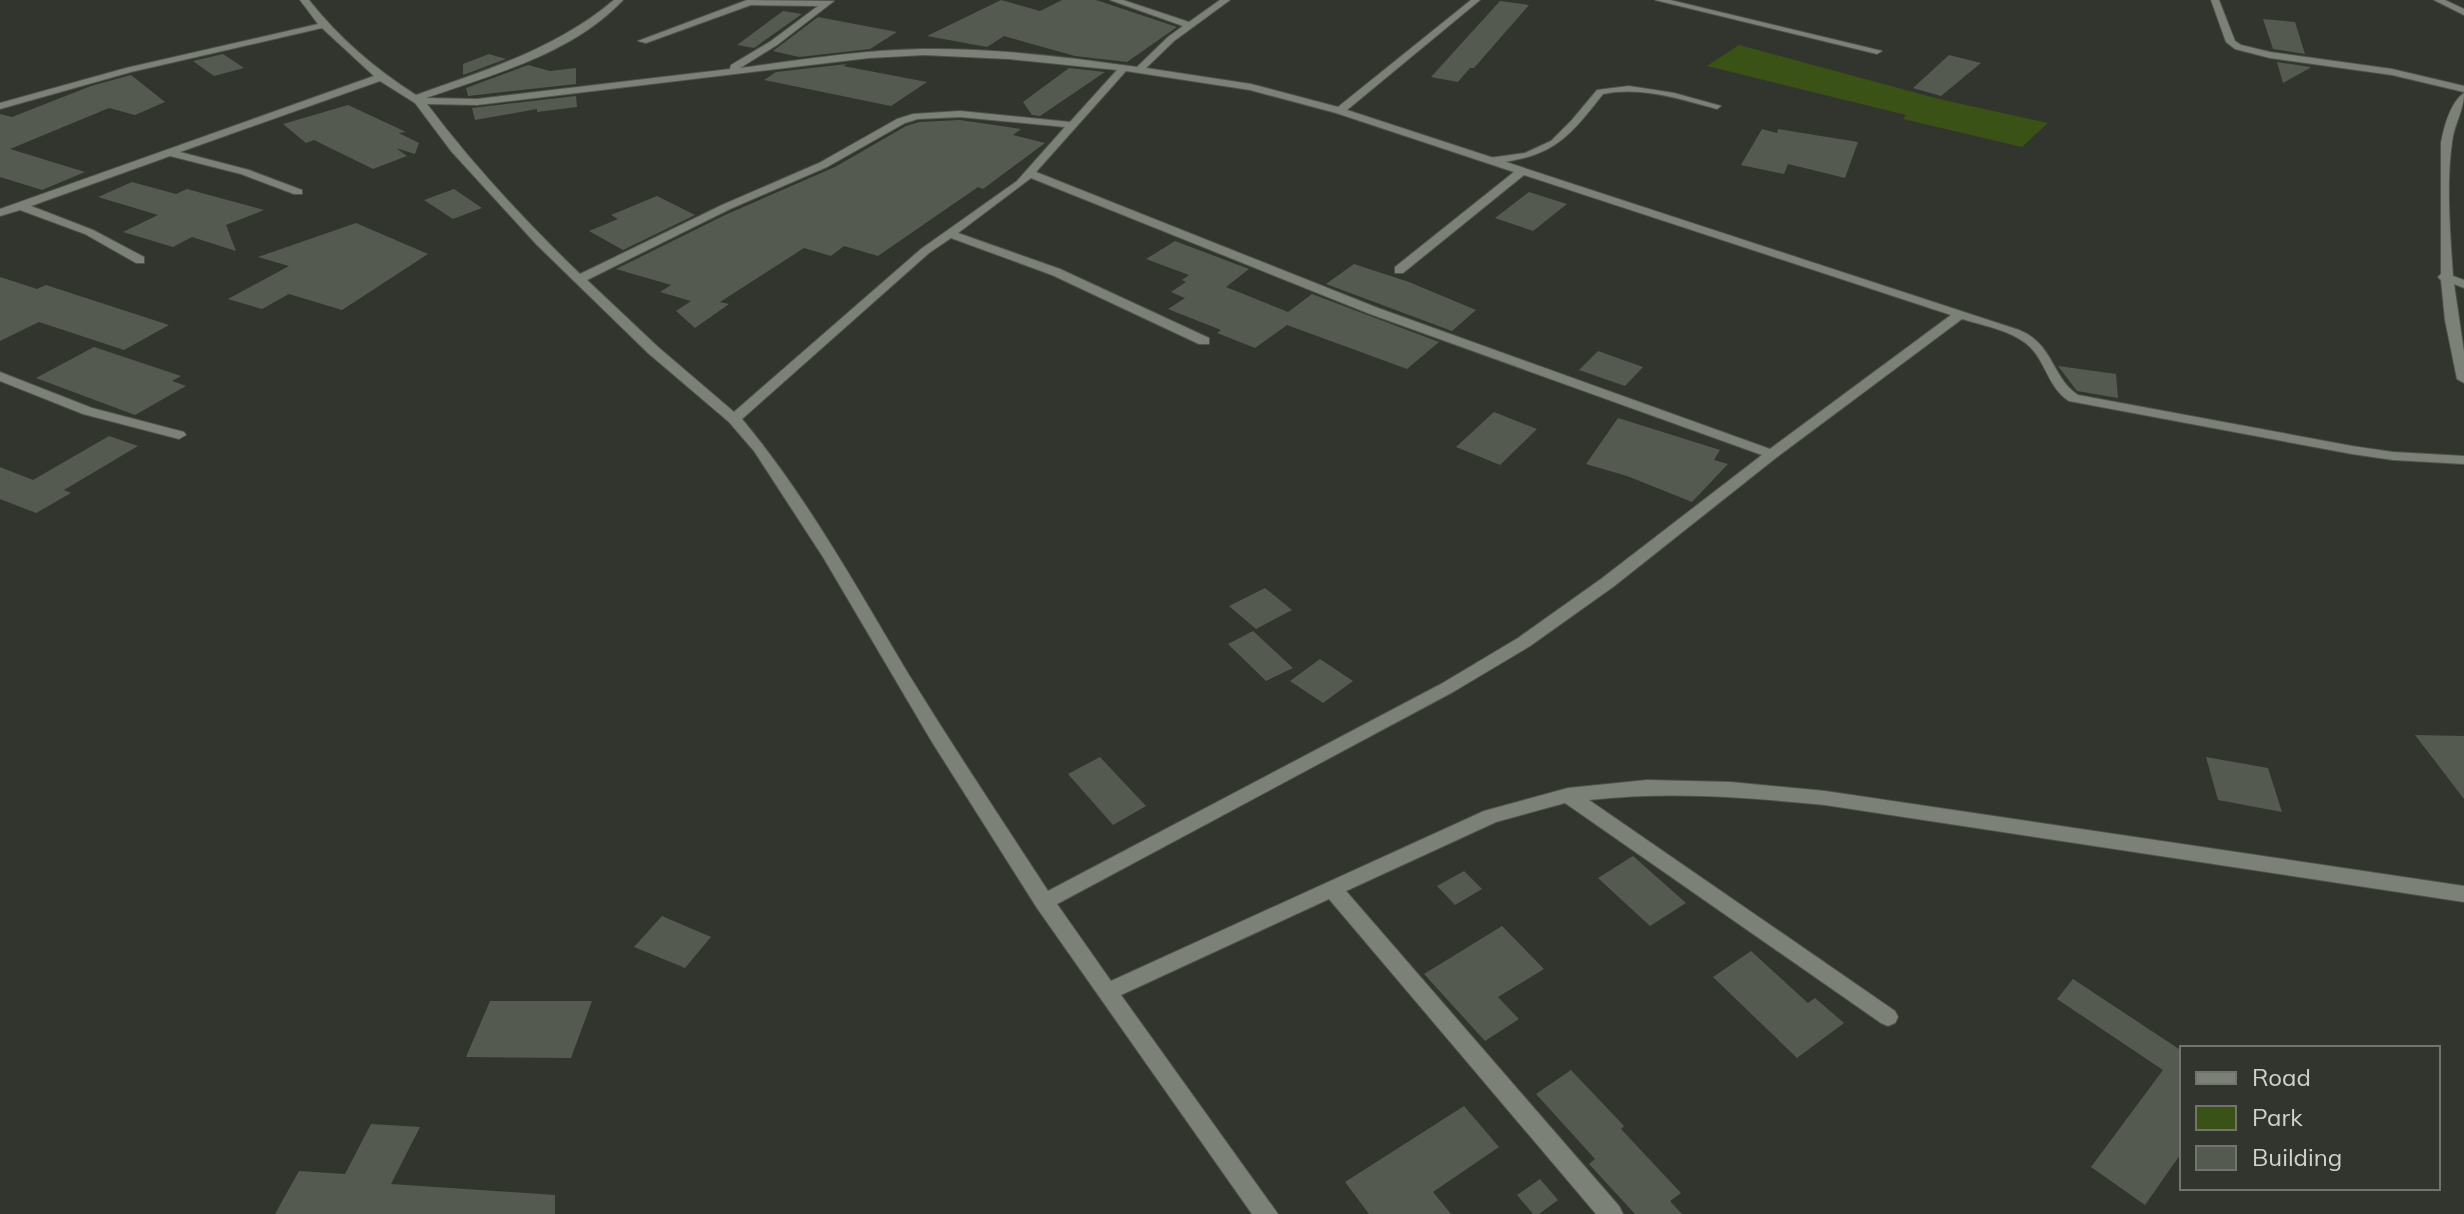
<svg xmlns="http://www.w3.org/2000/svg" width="2464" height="1214" viewBox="0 0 2464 1214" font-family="Mulish,sans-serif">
<rect width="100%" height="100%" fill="#31352d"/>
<path fill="#3b5216" d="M1739,45L1939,99L2048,123L2022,147L1903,119L1906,115L1707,66Z"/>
<path fill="#555a51" d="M1001,0L1040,11L1062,0H1096L1177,27L1127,62L1075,56L1004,36L987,47L927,36Z
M1500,1L1529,5L1474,68H1470L1458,82L1431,77Z
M783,11L802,14L754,48L737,45Z
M818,17L897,32L870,49L799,57L773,51Z
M2263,19L2295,22L2305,54L2273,49Z
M223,54L244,68L214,76L193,61Z
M489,54L506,59L463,75V64Z
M1949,55L1981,63L1941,96L1913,88Z
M2277,62L2310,67V68L2283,83Z
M847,64L843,66L927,82L891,106L764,80L776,72Z
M528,65L550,71L576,68V84L468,96L466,88Z
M1069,68L1105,72L1040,116L1032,115L1023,102Z
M131,75L165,102L135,115L109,108L10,149L85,172L42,190L0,177V114L12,117L91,86Z
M576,96L577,107L537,112V109L475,120L472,108Z
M348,105L406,132L399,133L419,143L415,154L396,148L407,156L373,169L314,140L306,143L283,124Z
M960,120L1021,129L1013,135L1045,143L983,189L978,187L878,256L844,246L831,256L804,248L720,302L729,304L695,328L676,311L691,301L660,292L671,285L616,269L725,215L835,167L906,126L919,122Z
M1762,129L1777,133L1778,129L1858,142L1845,178L1788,164L1784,174L1741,165Z
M132,182L176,194L187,189L264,210L226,225L236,251L192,237L173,247L123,232L158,215L98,197Z
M454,189L482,208L453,219L424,200Z
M1529,192L1567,204L1533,231L1495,218Z
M657,196L695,215L623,250L589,231L618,219L611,215Z
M356,223L428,254L342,310L289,294L262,309L228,299L289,266L258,257Z
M1175,241L1249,269L1226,287L1288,312L1312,294L1439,342L1407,369L1287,325L1255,348L1217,333L1221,330L1168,309L1185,298L1171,292L1186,282L1182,280L1189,275L1146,259Z
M1354,264L1409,282L1476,310L1452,331L1326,284Z
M0,277L37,289L46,285L169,325L124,350L39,322L0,341Z
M94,347L181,376L172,381L186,386L135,415L36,378Z
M1598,351L1643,367L1625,386L1579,370Z
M2058,366L2116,374L2118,398L2077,391Z
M1494,412L1537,429L1500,465L1456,447Z
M1618,418L1720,450L1714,460L1728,464L1692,502L1627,476L1586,464Z
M109,436L138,446L64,490L71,493L36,513L0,499V467L33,480Z
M1265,588L1292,610L1256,629L1229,606Z
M1253,631L1293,668L1266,681L1228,644Z
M1320,659L1353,681L1323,703L1290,681Z
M2415,735L2464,736V799Z
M1100,757L1146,806L1113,825L1068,774Z
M2206,757L2268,768L2282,812L2218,800Z
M1633,856L1686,903L1650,926L1598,878Z
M1464,871L1482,889L1455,905L1437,886Z
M662,916L711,937L685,968L634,947Z
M1502,926L1544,969L1498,997L1519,1019L1485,1041L1424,974Z
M1751,951L1808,1003L1815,998L1844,1023L1797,1058L1713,977Z
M2073,979L2179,1049L2182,1044V1152L2145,1205L2091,1167L2163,1070L2057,999Z
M490,1001H592L571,1058L466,1057Z
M1571,1070L1624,1126L1621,1129L1681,1193L1670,1201L1682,1214H1635L1589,1164L1595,1159L1536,1094Z
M1464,1106L1499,1147L1433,1192L1451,1214H1369L1345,1182Z
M371,1124L420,1127L391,1184L555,1195V1214H275L299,1171L345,1174Z
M1540,1179L1558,1200L1539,1214H1533L1517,1195Z"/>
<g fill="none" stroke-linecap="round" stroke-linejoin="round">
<defs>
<path id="lane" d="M1629,86L1674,93L1721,106L1717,109C1680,99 1642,86 1603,94C1576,128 1559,152 1515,160C1505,162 1493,165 1484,161L1489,158L1525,153L1551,141L1572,120L1597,90Z"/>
<path id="street" d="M300,0H309C339,38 375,69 416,95C486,70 556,49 614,0H623C572,54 494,74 426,98L477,99L730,69L731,65L771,41L818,6L751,5L646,43L638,41L747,0L834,1L777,45L740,68C800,60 862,50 923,49C993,48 1067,57 1137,67L1168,37L1183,26L1110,0H1123L1189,22L1220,0H1230L1174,41L1146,68L1251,84L1338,107L1471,0H1480L1347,110L2019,330C2054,344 2051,377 2078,395L2352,446L2393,452L2464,456V464L2393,460L2352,454L2069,401C2049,388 2047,366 2032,349C2016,331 1984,326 1962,319L1777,457L1613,587L1530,646L1453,692L1057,904L1111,981L1484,811L1568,788L1647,780L1730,782L1825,791L2464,886V902L1825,805C1743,797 1672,791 1589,800L1895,1011L1898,1017L1895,1023L1888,1026L1881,1023L1565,803L1496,822L1346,891L1619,1206L1623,1214H1596L1329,899L1121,995L1278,1214H1252L1037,908L932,742L823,557L754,451L729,422L648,353L537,245L451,151L415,103L380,81L180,152L249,170L302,190V194H294L241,174L170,156L31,206L93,230L144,257V263H136L85,234L20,210L0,216V209L374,76L322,28L131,72L0,109V103L126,68L318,24ZM924,55L1009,59L1117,70L1070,122L960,111L913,114L897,119L819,163L722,205L580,274C525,221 473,165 427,104L477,105L869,58ZM1126,71L1250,90L1336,113L1514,172L1395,267V273H1403L1524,175L1951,315L1770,449L1378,308L1036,172ZM960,117L1065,127L1017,181L921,249L734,412L658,347L587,280L730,209L827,167L905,123L918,119ZM1031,178L1370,314L1762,455L1601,579L1518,638L1441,684L1048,891C1001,819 954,748 909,675C857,588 807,497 742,419L929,253L951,238L1052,275L1199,344H1209V338L1060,269L958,233Z
M1655,0H1670L1882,51L1877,54Z
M2211,0H2219L2235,41L2241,45L2270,52L2392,69L2464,86V92L2392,75L2270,58L2235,49L2226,42Z
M2434,0H2445L2464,9V15Z
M2464,93C2464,111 2454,124 2452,142C2446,183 2450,234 2453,276L2464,280V288L2454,284L2464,352V383L2457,379L2445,320L2441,280L2438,277L2441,274V143C2444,127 2450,103 2464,93Z
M0,372L92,408L184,432L186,435L179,439L83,414L0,381Z"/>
</defs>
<use href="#lane" stroke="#50534c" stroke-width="2"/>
<use href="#street" stroke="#50534c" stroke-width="2"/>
<use href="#lane" fill="#7c8177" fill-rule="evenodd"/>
<use href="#street" fill="#7c8177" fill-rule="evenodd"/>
</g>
<rect x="2180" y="1046" width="260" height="144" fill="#31352d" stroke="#70746d" stroke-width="2"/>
<rect x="2196" y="1072" width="40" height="12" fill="#7c8177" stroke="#70746d" stroke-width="2"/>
<text x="2252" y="1086" font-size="24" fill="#cfd2cd">Road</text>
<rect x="2196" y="1106" width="40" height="24" fill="#3b5216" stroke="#70746d" stroke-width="2"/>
<text x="2252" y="1126" font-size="24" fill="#cfd2cd">Park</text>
<rect x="2196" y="1146" width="40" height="24" fill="#555a51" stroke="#70746d" stroke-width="2"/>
<text x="2252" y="1166" font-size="24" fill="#cfd2cd">Building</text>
</svg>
